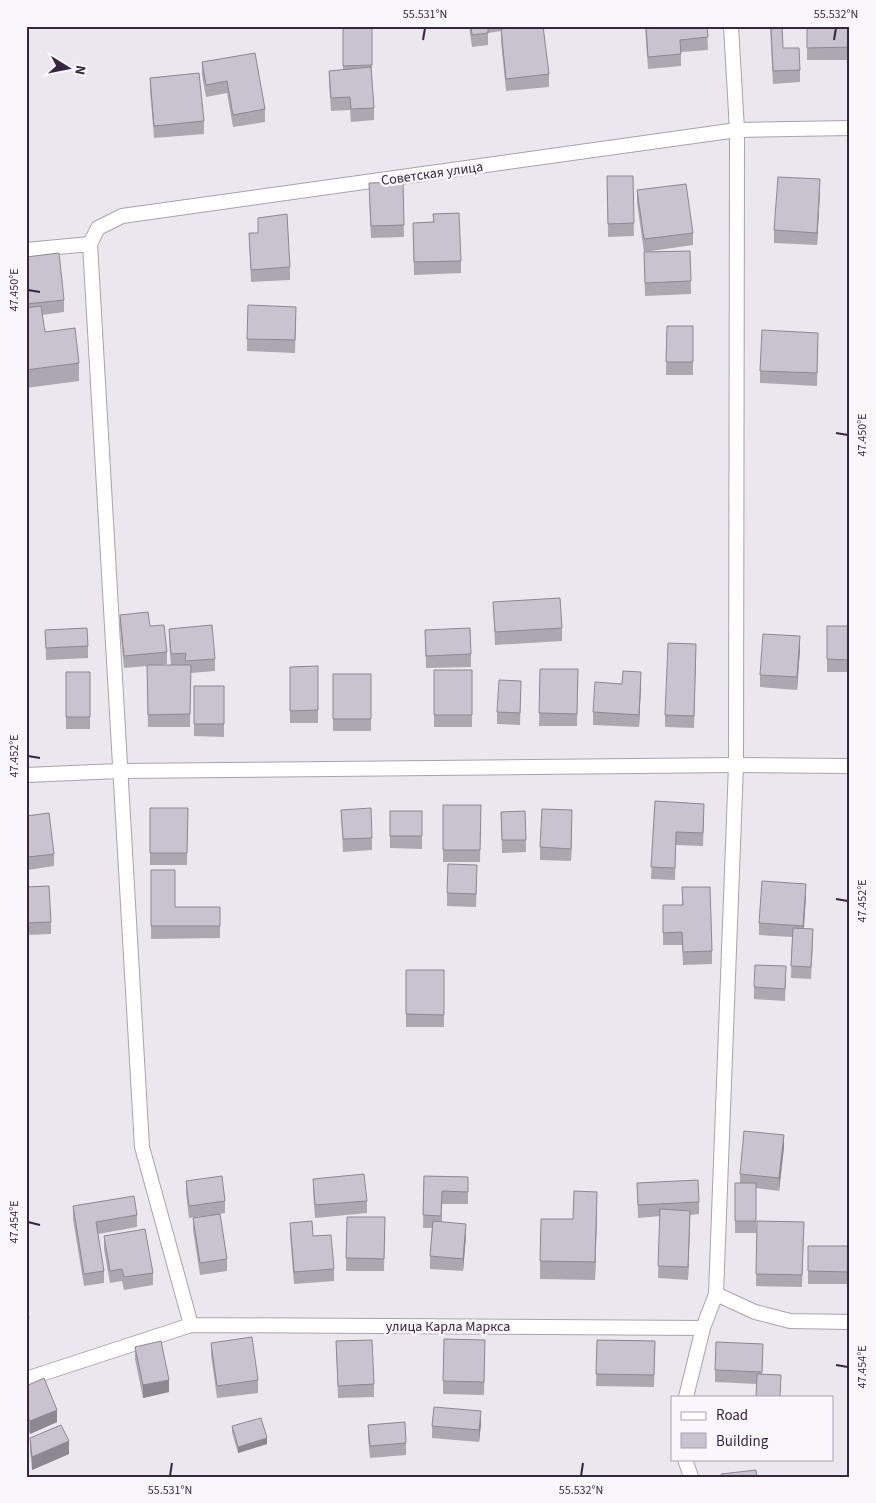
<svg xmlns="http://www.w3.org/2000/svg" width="876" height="1503" viewBox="0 0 876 1503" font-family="'Source Sans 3',sans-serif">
<rect width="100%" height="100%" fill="#eae7ee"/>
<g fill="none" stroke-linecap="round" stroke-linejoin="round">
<defs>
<path id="service" d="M731,26L737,130
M26,250L90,244"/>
<path id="minor" d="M716,1294L736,765L737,130
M191,1325L142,1147L90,244L98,228L122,216L737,130L850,128
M26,1379L191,1325L703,1328L716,1294L755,1312L790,1321L850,1322
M686,1397L703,1328
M685,1459L691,1477"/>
<path id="tertiary" d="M26,775L119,771L736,765L850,766"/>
</defs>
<use href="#service" stroke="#a9a2af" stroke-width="16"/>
<use href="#minor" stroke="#a9a2af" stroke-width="16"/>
<use href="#tertiary" stroke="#a9a2af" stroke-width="16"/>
<use href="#service" stroke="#fff" stroke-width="14"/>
<use href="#minor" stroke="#fff" stroke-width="14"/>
<use href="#tertiary" stroke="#fff" stroke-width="14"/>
</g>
<path fill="#aca8b2" d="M343,26H372V78L374,108V120L351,122L350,110L331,111L329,83V71L343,70Z
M469,26H511V28L549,74V87L506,91L501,41V31L488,33V45L472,47Z
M645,26H707L708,50L681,52V66L648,69Z
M770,26H782L783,48L800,70V82L773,84Z
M807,26H850V60H807Z
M202,62L265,109V122L233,127L227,93L206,97L202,75Z
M150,78L204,121V134L154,138L150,90Z
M607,176H633L634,236L608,237Z
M403,182L404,237L371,238L369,196Z
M637,190L693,233V245L644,252L637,203Z
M820,192L817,245L774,243V230Z
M433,214L461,261V273L414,275L413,223L433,222Z
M249,233L290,267V280L251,282Z
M690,251L691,294L645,296L644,252Z
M26,257L64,300V312L42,315L45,332L79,363V381L26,388Z
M296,319L295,353L247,351V339Z
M667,326H693V375H666Z
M818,345L817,386L760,383V371Z
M493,602L562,628V641L495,645Z
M120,615L150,626L167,652V664L161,665H171L169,641V629L215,659V671L191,673L190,727H148L147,666L124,668L120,627Z
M827,626H850V672H827Z
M45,630L88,646V658L46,660Z
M425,630L471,654V667L426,668Z
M800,649L797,690L760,687V675Z
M696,656L694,728L665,727V715Z
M318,666V723H290V667Z
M540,669H578L577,726H539Z
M434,670H472V727H434Z
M66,672H90V729H66Z
M333,674H371V731H333Z
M622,684H641L639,727L593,725V712Z
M194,686H224V737L194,736Z
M521,693L520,725L497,724V712Z
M655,801L704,816L703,846L676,845L675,880L651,879Z
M443,805H481L480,862H443Z
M150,808H188L187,865H150Z
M341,810L372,838V850L343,852Z
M390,811H422V849L390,848Z
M525,811L526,852L502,853L501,812Z
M26,816L54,854V866L28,870L26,856Z
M572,823L571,861L540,860V847Z
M151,870L175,907H220V938L151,939Z
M477,878L476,907L447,906V893Z
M26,887L51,922V934L26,935Z
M682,887L712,951V964L683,965L682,945H663V905H682Z
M806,896L804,928L813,941L811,979L791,978L792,937L759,935V923Z
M406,970H444V1027H406Z
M786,979L785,1001L754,999V987Z
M784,1147L779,1191L756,1188V1233H735V1183H740V1174Z
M424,1176L468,1177V1204H442V1222L466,1236L463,1271L430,1269V1256L432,1228H423Z
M313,1179L367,1201V1213L315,1218L313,1191Z
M186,1181L225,1201V1213L220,1214L227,1259V1271L200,1275L193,1230V1218L203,1216L189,1218L186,1193Z
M637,1183L699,1202V1214L690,1215L688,1280L658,1278L660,1216L638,1218Z
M73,1206L137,1215V1227L98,1234L104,1271V1283L84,1286L73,1219Z
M597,1210L595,1280L540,1279V1261L573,1219Z
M347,1217H385L384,1271H346Z
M757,1221L804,1222L802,1287L756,1286Z
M290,1223L313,1236L334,1269V1281L294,1284L290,1235Z
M104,1236L153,1273V1285L124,1290L122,1281L110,1283L104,1249Z
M808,1246H850V1284H808Z
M485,1340L484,1395L443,1394V1381Z
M597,1340L655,1341L654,1387L596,1386Z
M336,1341L374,1384V1397L338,1398Z
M211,1343L258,1380V1393L217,1398L211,1355Z
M135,1347L169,1392L143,1398L135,1359Z
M763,1356L762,1374L781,1388L757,1384L715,1382V1370Z
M26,1386L57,1422L30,1434L26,1425Z
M481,1424L479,1442L432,1438V1426Z
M368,1425L406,1443V1455L370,1458L368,1437Z
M232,1426L267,1444L238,1453L232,1432Z
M30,1438L69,1454L32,1470L30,1451Z"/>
<path fill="#8c8891" d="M820,179V192L817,245V233Z
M800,636V649L797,690V677Z
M641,672V684L639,727V715Z
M572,810V823L571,861V849Z
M806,884V896L803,938V926Z
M784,1135V1147L779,1191V1178Z
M597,1192V1210L595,1280V1262Z
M690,1211V1223L688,1280V1267Z
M466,1224V1236L463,1271V1259Z
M26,1318H29V1330L26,1331Z
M169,1380V1392L143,1398V1385Z
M57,1410V1422L30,1434V1421Z
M481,1411V1424L479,1442V1430Z
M267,1438V1444L238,1453V1447Z
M69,1441V1454L32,1470V1457Z"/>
<path fill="#c8c3cf" stroke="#8c8891" d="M343,26H372V65L343,66Z
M471,26H488V33L472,35Z
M524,26H543L549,74L506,79L501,29Z
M646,26H707L708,37L680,40L681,54L648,57Z
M771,26H782L783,48H799L800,70L773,71Z
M807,26H850V47L807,48Z
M255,53L265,109L233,115L227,81L206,85L202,62Z
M371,67L374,108L351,109L350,97L331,98L329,71Z
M199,73L204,121L154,126L150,78Z
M607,176H633L634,223L608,224Z
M778,177L820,179L817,233L774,230Z
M403,182L404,225L371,226L369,183Z
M686,184L693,233L644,239L637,190Z
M459,213L461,261L414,262L413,223L434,222L433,214Z
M287,214L290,267L251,270L249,233H258V218Z
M690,251L691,281L645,283L644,252Z
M59,253L64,300L26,304V257Z
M248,305L296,307L295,340L247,339Z
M41,306L45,332L75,328L79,363L26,370V308Z
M667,326H693V362H666Z
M762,330L818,333L817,373L760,371Z
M560,598L562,628L495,632L493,602Z
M148,612L150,626L164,625L167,652L124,656L120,615Z
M212,625L215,659L185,661L186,653L171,654L169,629Z
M827,626H850V660L827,659Z
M87,628L88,646L46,648L45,630Z
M470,628L471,654L426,656L425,630Z
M763,634L800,636L797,677L760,675Z
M668,643L696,644L694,716L665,715Z
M147,665H191L190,714L148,715Z
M318,666V710L290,711V667Z
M540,669H578L577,714L539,713Z
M434,670H472V715H434Z
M623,671L641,672L639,715L593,712L595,682L622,684Z
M66,672H90V717H66Z
M333,674H371V719H333Z
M499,680L521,681L520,713L497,712Z
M194,686H224V724H194Z
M655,801L704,804L703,833L676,832L675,868L651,867Z
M443,805H481L480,850H443Z
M150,808H188L187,853H150Z
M371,808L372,838L343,839L341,810Z
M542,809L572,810L571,849L540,847Z
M390,811H422V836H390Z
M525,811L526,840H502L501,812Z
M49,813L54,854L28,857L26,844V816Z
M448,864L477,865L476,894L447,893Z
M151,870H175V907H220V926H151Z
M762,881L806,884L803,926L759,923Z
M49,886L51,922L26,923V887Z
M682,887H710L712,951L683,952L682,932L663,933V905H683Z
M793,928L813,929L811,967L791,966Z
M755,965L786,966L785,989L754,987Z
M406,970H444V1015L406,1014Z
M744,1131L784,1135L779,1178L740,1174Z
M364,1174L367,1201L315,1205L313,1179Z
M222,1176L225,1201L189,1206L186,1181Z
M424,1176L468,1177V1192L442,1191L441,1216L423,1215Z
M698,1180L699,1202L638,1205L637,1183Z
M735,1183H756V1221H735Z
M574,1191L597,1192L595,1262L540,1261L541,1219H573Z
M134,1196L137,1215L96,1222L104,1271L84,1274L73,1206Z
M660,1209L690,1211L688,1267L658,1266Z
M220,1214L227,1259L200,1263L193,1218Z
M347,1217H385L384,1259L346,1258Z
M312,1221L313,1236L331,1235L334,1269L294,1272L290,1223Z
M433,1221L466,1224L463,1259L430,1256Z
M757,1221L804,1222L802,1275L756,1274Z
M145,1229L153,1273L124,1277L122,1269L110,1271L104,1236Z
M808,1246H850V1272L808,1271Z
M26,1305L29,1318H26Z
M252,1337L258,1380L217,1386L211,1343Z
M444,1339L485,1340L484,1382L443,1381Z
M372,1340L374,1384L338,1386L336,1341Z
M597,1340L655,1341L654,1375L596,1374Z
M161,1341L169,1380L143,1385L135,1347Z
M716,1342L763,1344L762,1372L715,1370Z
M757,1374L781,1375L780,1397H756Z
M44,1378L57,1410L30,1421L26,1413V1386Z
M434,1407L481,1411L479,1430L432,1426Z
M261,1418L267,1438L238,1447L232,1426Z
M405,1422L406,1443L370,1446L368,1425Z
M61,1425L69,1441L32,1457L30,1438Z
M756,1470L757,1477H722L721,1474Z"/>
<path fill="none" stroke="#362640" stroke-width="2" d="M423,40L425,28M834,40L836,28M28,290L40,292M836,433L848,435M28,756L40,758M836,899L848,901M28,1222L40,1225M836,1365L848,1367M170,1476L172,1463M581,1476L583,1463"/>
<g text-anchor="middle" stroke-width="5" stroke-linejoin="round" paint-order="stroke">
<g font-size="14" fill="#362640" stroke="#f9f7fb">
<text transform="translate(432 173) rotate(-8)" y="5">Советская улица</text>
<text x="448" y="1331">улица Карла Маркса</text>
</g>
</g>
<rect width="876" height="1503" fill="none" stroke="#f9f7fb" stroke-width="55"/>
<rect x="671" y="1396" width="162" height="65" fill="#f9f7fb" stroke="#aba3b0"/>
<rect x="681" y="1412" width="25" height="8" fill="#ffffff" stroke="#aba3b0"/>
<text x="716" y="1420" font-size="15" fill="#362640">Road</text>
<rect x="681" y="1433" width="25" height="15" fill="#c8c3cf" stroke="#aba3b0"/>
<text x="716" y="1446" font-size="15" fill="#362640">Building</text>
<g transform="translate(68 68) rotate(100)" stroke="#f9f7fb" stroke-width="4" paint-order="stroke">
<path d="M0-4L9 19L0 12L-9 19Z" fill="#362640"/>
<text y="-8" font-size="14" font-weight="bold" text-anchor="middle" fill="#362640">N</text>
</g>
<rect x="28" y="28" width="820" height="1448" fill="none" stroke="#362640" stroke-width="2"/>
<g font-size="12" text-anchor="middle" fill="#362640">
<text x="425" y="18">55.531°N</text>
<text x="836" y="18">55.532°N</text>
<text transform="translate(14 290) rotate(-90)" y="4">47.450°E</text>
<text transform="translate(862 435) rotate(-90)" y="4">47.450°E</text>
<text transform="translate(14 756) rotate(-90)" y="4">47.452°E</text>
<text transform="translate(862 901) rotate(-90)" y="4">47.452°E</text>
<text transform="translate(14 1222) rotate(-90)" y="4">47.454°E</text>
<text transform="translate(862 1367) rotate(-90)" y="4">47.454°E</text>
<text x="170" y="1494">55.531°N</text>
<text x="581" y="1494">55.532°N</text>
</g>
</svg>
